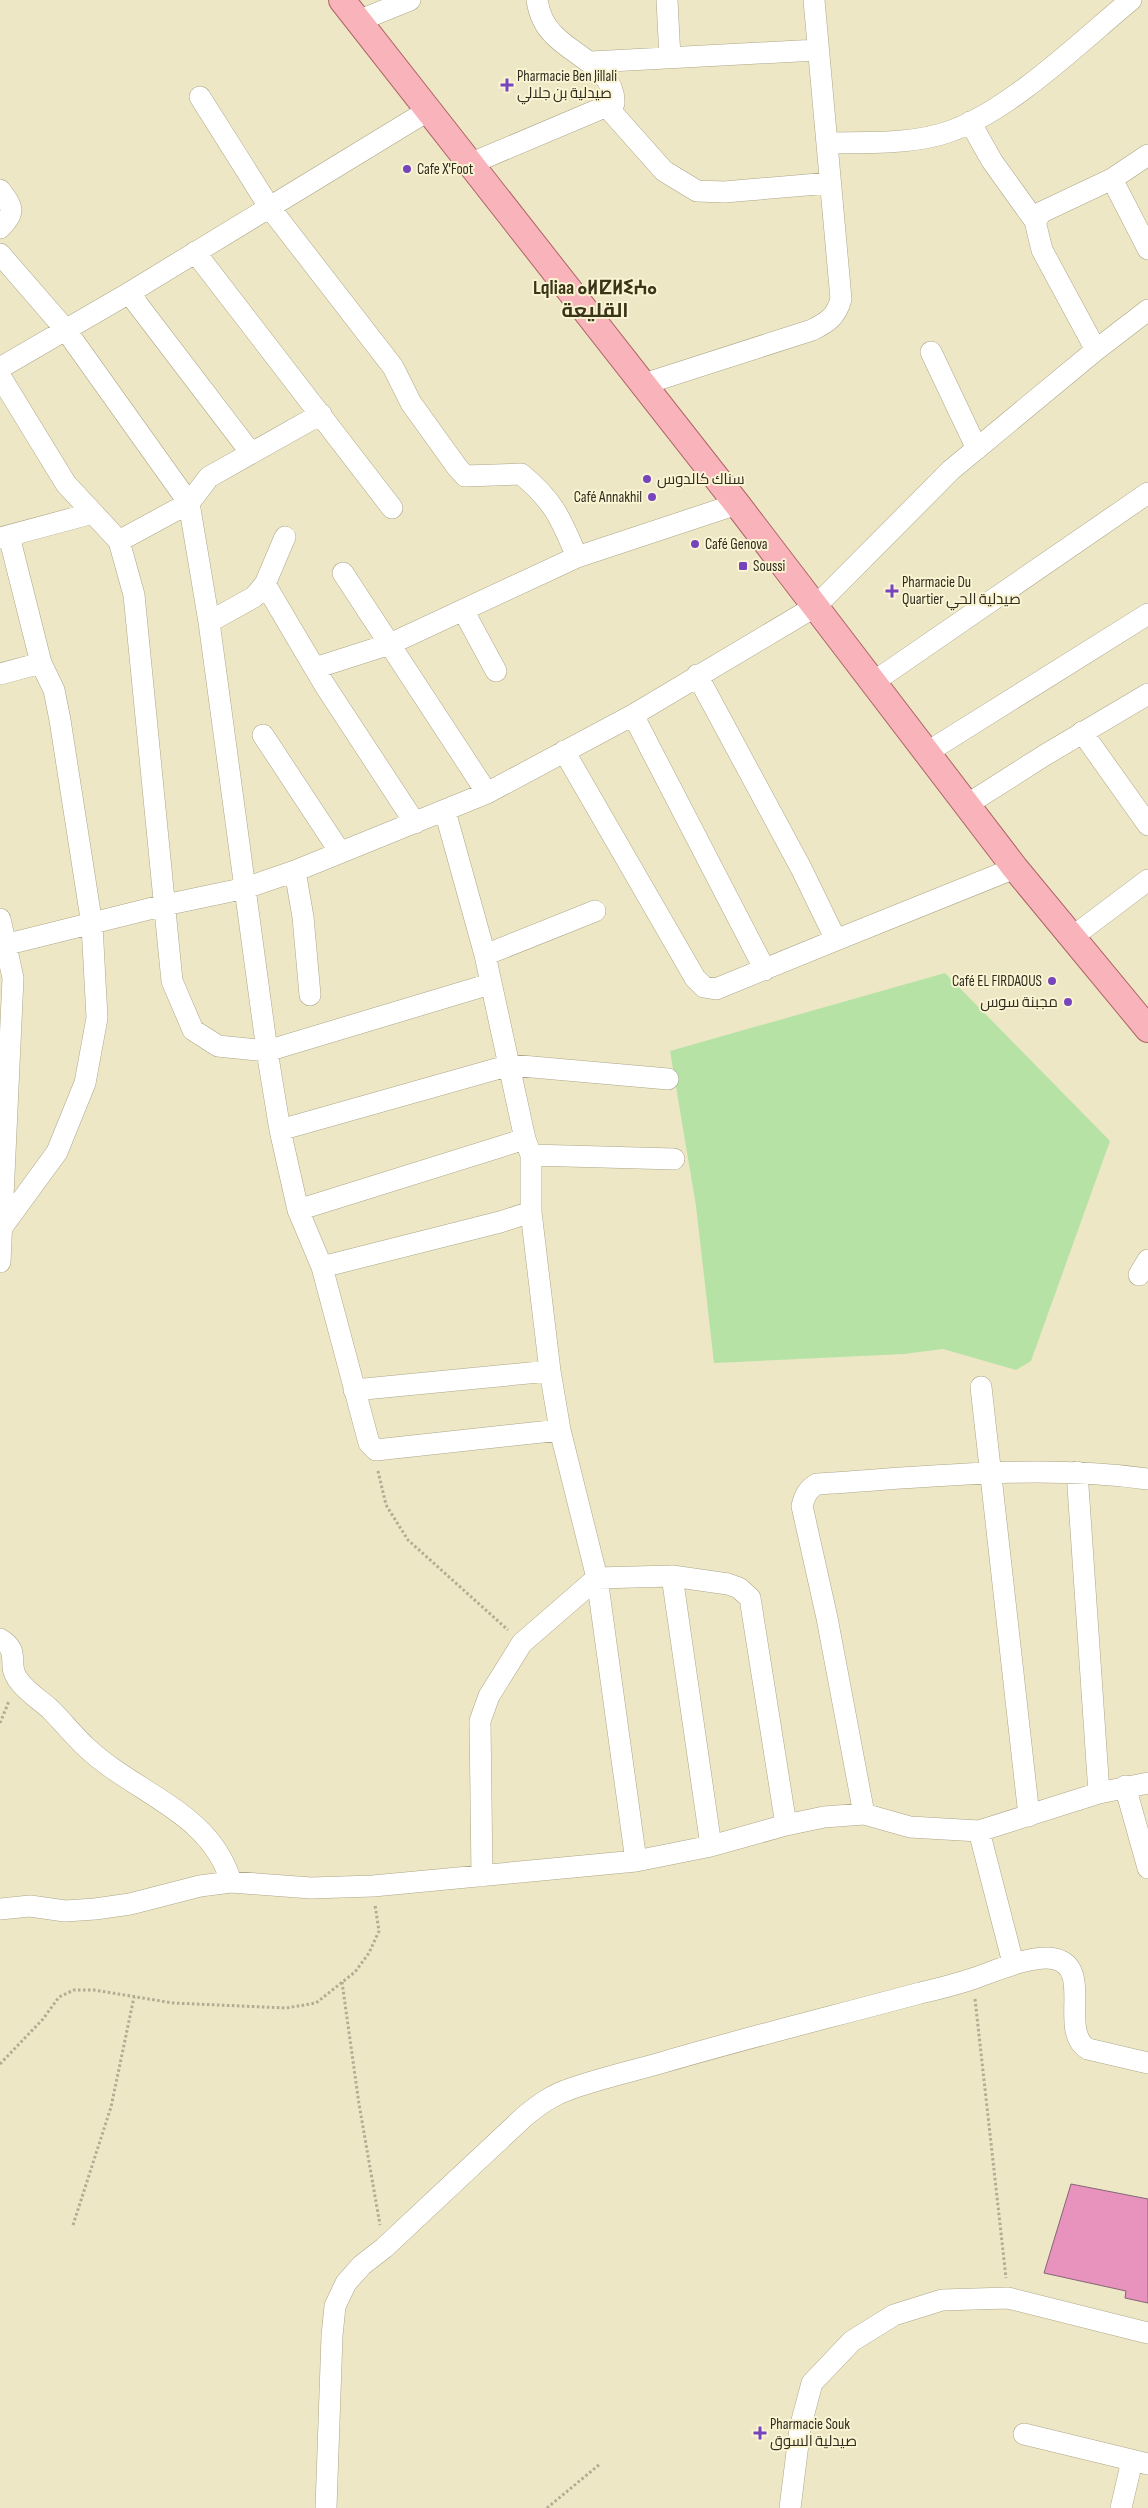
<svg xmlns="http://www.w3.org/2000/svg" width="1148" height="2508" viewBox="0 0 1148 2508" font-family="'Sofia Sans Condensed',Cairo,'Noto Sans Tifinagh',sans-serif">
<rect width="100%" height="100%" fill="#ede7c6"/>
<path fill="#b7e2a5" d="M945,973L1110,1141L1031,1361L1016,1370L943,1349L904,1354L714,1363L696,1206L670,1051Z"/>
<path fill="#e893bd" stroke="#846674" d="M1071,2184L1148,2199V2303L1125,2298L1126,2291L1044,2273Z"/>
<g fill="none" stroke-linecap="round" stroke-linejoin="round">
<defs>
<path id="minor" d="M667,0L670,58
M358,21L410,0
M591,62L817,50
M200,97L270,208L393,367L411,403L457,467L465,476L521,474C554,501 561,519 577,557
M608,108L664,171L697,191L724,192L830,183
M970,122L992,161L1035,221
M827,143C868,142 912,145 951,131C1012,109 1080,42 1131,0
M472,163L614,103C615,69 573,56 553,34C544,25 539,13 537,0
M1112,179L1148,249
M0,190C13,208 16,211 0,228
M195,252L392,508
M0,254L65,329L189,503L209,622L267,1051L280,1130L298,1210L322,1267L369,1443L376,1450L560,1430
M129,293L251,453
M1096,350L1042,250L1035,221L1042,212L1112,179L1148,155
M931,352L977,449
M0,368L129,293L429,110
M0,376L66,484L93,513
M644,384L812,330C828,322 836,317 841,299L814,0
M0,538L93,513L119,541L134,595L172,981L193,1030L218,1046L267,1051L490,984
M119,541L189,503L209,477L321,414
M343,573L487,793
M265,584L324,684L415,823
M463,610L496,671
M209,622L254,597L265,584L285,537
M315,668L390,644L577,557L737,504
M0,674L41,663
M872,683L1148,493
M633,715L765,970
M1082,732L1148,825
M263,735L340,852
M564,751L695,978L704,987L716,989L836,940L801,868L697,675
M926,753L1148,614
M968,804L1045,755L1148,694
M445,811L485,955L525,1139L531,1155V1212L550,1371L560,1430L597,1578L636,1861
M295,871L303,917L310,995
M0,919L13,978L0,1262
M1071,938L1148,880
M836,940L1015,868
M0,946L165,905L246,888L295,871L487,793L633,715L816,606L951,470L1096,350L1148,310
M485,955L595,911
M280,1130L510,1065L668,1079
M531,1155L674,1159
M298,1210L525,1139
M3,1226L57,1152L85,1083L97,1018L92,925L60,720L54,690L41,663L9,536
M322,1267L500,1222L531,1212
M1139,1275L1148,1260
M981,1387L1029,1816
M354,1390L550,1371
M1077,1472L1099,1793
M672,1576L711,1846
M0,1639C21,1651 7,1664 17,1678C24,1690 40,1700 50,1709C63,1722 74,1736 87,1748C136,1794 211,1812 231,1882
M1125,1786L1148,1868
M864,1814L827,1618L802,1506C805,1495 808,1489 817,1484C927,1477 1039,1464 1148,1479
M979,1831L1013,1963
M482,1876L480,1721L489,1696L522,1643L597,1578L672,1576L728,1584L739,1588L750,1598L786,1825
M0,1909L30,1906L65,1911L95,1909L130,1904L200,1886L231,1882L311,1888L373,1886L636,1861L711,1846L786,1825L824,1817L864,1814L910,1827L979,1831L1099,1793L1148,1783
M1024,2434L1148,2464
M326,2508L332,2336L335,2306L346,2283L362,2265L384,2248L525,2116C540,2104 552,2095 570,2089C601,2078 633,2071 664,2062C749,2037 835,2016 920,1993C938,1989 957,1984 975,1978C995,1971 1034,1954 1055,1959C1094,1968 1058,2032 1088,2049L1148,2063
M790,2508L800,2428L812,2383L852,2341L894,2315L942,2300L1008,2298L1148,2333
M1121,2508L1132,2461"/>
<path id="major" d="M342,0L737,504L1015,868L1148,1029"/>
</defs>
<use href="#minor" stroke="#aca687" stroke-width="22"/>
<use href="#major" stroke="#ae6466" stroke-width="28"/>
<path stroke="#b1ac92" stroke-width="3" stroke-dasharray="2.5 2.5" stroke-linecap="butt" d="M378,1471L386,1505L408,1540L508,1630
M0,1723L9,1701
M342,1982L359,2104L380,2225
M975,1999L1006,2278
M0,2064L43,2019L59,1997L74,1990H94L173,2003L286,2008L316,2003L355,1972L369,1953L379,1931L375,1905
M73,2225L111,2107L134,1997
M547,2508L600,2464"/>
<use href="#minor" stroke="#fff" stroke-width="21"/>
<use href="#major" stroke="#f8b4ba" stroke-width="26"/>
</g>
<g fill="#7645bd" stroke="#faf4d3" stroke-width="2">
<path d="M504.5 77.5h5v5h5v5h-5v5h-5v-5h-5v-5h5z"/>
<circle cx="407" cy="169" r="5"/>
<circle cx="647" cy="479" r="5"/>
<circle cx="652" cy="497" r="5"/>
<circle cx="695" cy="544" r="5"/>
<rect x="738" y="561" width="10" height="10" rx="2.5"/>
<path d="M889.5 583.5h5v5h5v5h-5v5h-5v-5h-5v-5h5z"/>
<circle cx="1052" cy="981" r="5"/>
<circle cx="1068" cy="1002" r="5"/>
<path d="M757.5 2425.5h5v5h5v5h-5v5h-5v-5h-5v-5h5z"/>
</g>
<g text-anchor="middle" stroke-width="4" stroke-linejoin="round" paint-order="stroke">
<g font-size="15" fill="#2f2c20" stroke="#faf4d3" text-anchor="start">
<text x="517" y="81">Pharmacie Ben Jillali<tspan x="517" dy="17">صيدلية بن جلالي</tspan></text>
<text x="417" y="174">Cafe X'Foot</text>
<text x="657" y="484">سناك كالدوس</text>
<text x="642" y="502" text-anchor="end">Café Annakhil</text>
<text x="705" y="549">Café Genova</text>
<text x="753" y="571">Soussi</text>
<text x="902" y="587">Pharmacie Du<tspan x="902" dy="17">Quartier صيدلية الحي</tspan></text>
<text x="1042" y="986" text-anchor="end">Café EL FIRDAOUS</text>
<text x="1058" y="1007" text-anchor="end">مجبنة سوس</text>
<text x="770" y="2429">Pharmacie Souk<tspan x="770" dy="17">صيدلية السوق</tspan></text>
</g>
<g font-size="20" font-weight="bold" fill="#3a3419" stroke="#faf4d3">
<text x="595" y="294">Lqliaa ⴰⵍⵇⵍⵉⵄⴰ<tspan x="595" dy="23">القليعة</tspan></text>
</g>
</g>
</svg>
